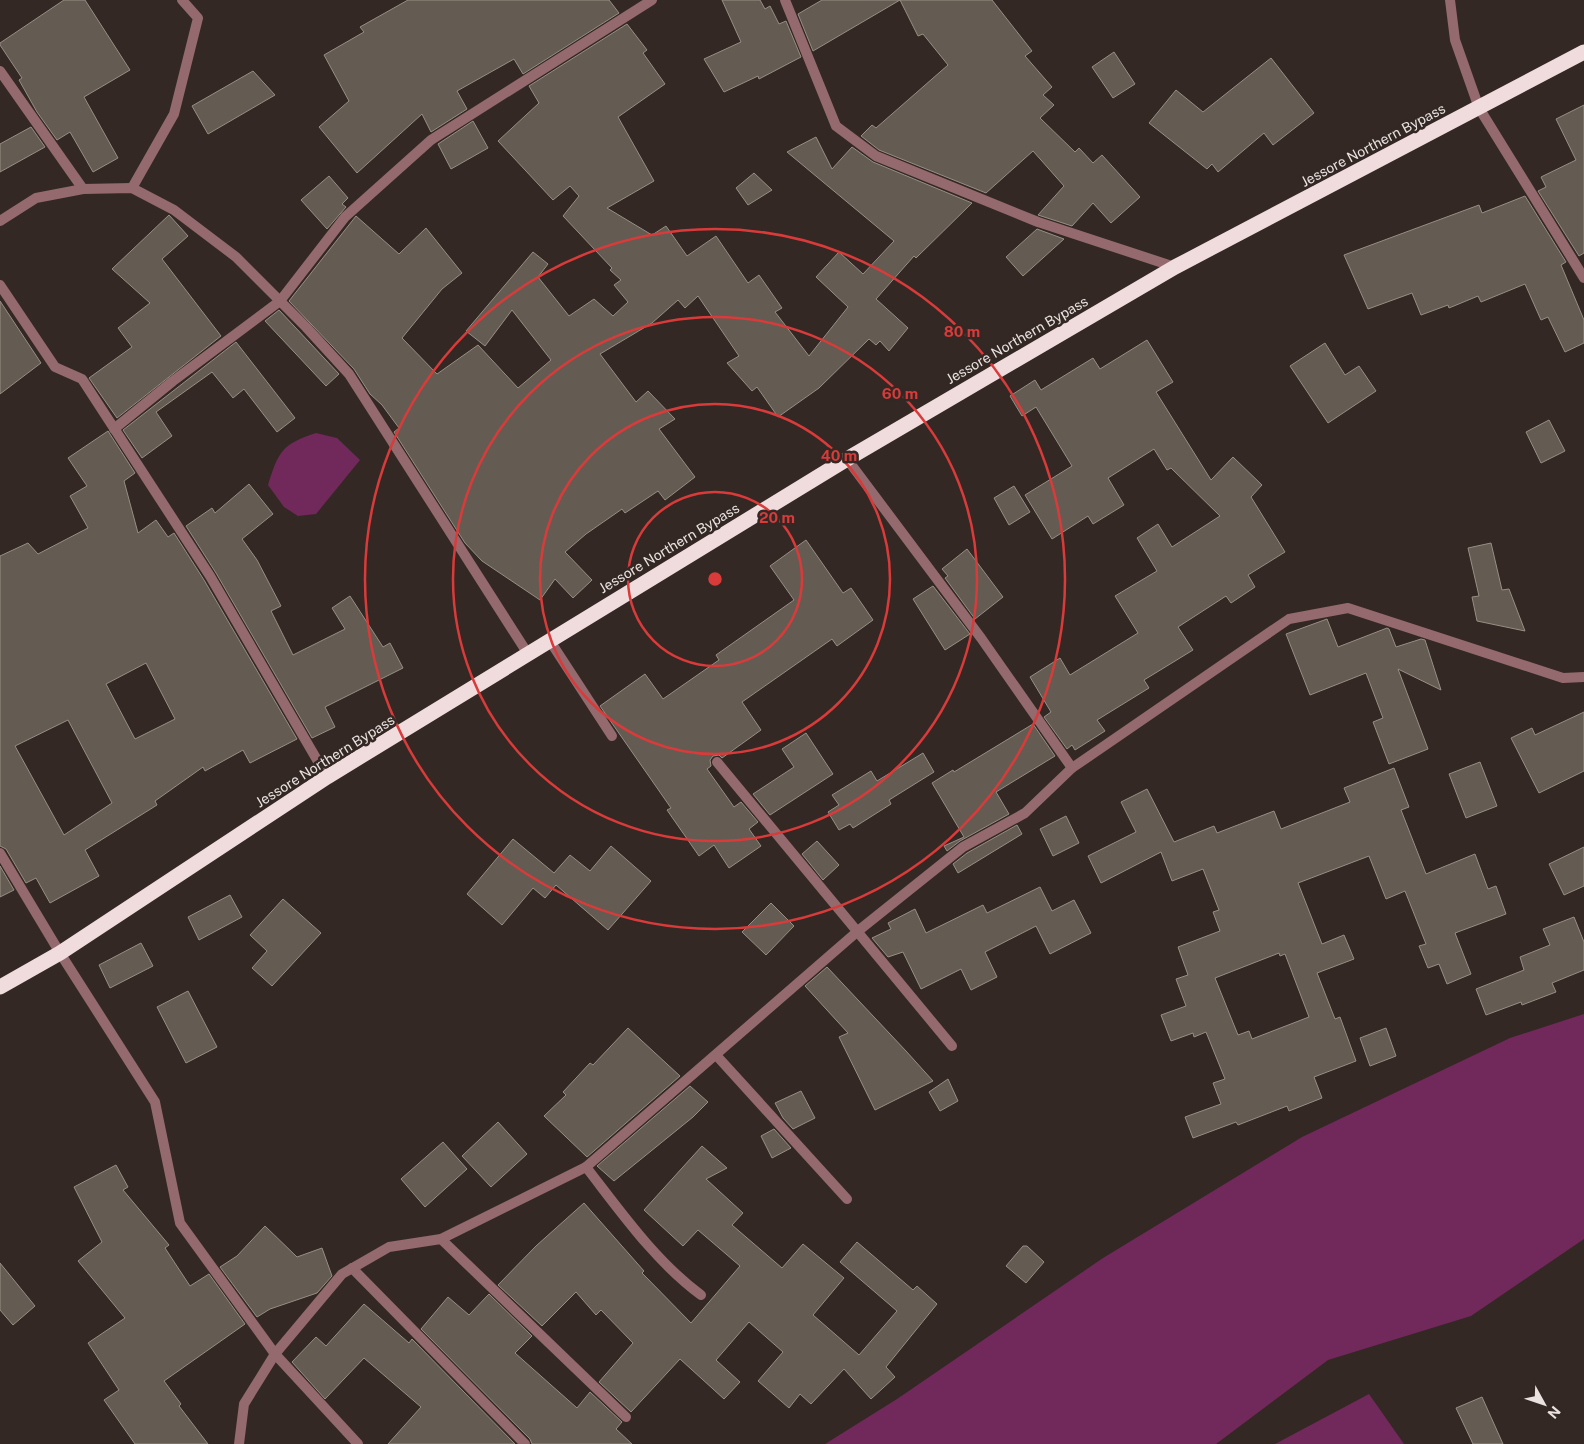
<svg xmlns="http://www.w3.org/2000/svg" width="1584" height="1444" font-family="'Public Sans',sans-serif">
<rect width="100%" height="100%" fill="#332824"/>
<g fill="#71285a">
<path d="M316,433L337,438L360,460L316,514L298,516L284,507L268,485C278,452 282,444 316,433Z"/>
<polygon points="1584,1014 1584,1239 1471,1316 1328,1360 1216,1444 825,1444 897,1399 1103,1258 1302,1137 1510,1038"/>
<polygon points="1369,1394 1404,1444 1275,1444"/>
</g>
<g fill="#645c52" stroke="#978e84" fill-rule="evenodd">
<polygon points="64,0 85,0 130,70 84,97 118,158 93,172 70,132 57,140 37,112 19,80 22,78 0,45 0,43"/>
<polygon points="408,0 609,0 619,13 523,74 514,59 457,91 467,109 431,132 422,114 357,173 319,127 349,101 324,55 364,32 360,27"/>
<polygon points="722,0 760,0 765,9 770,6 779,24 786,21 801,57 759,79 758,76 724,92 704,59 741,42"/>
<polygon points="822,0 992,0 1032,51 1025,56 1052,87 1043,95 1054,105 1040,118 1075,152 1079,148 1093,163 1102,155 1140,197 1111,223 1093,203 1072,226 1038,215 1064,186 1033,151 986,193 879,150 861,136 872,125 876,128 948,65 923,34 918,36 900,0 813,51 798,14"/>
<polygon points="627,24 647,50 643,53 665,84 618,117 654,181 607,208 652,235 666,226 687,256 716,236 748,283 759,275 782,308 775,312 809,356 848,307 816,277 839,252 863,274 894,241 787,152 816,137 832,169 852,147 873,162 972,203 916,258 914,256 876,299 908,328 889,351 880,341 876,345 869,339 819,388 778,417 757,387 752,391 727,363 739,356 698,296 685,308 678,300 652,323 600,354 636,402 648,391 675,419 659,429 695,477 665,500 658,491 625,513 622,509 586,534 565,552 592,580 573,598 555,579 540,600 482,561 465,543 394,432 399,428 382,405 370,394 354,369 289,301 356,216 399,254 426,228 462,273 442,289 402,338 437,374 478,345 518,388 551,360 512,310 485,346 466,331 533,252 548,264 538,277 569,316 594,299 613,316 628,302 614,285 621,280 610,270 612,268 563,216 579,196 570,186 553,200 498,141 539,103 529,86"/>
<polygon points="1114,52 1135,84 1113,98 1092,67"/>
<polygon points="1271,58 1314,113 1273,145 1264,133 1218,172 1212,164 1207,169 1149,123 1176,90 1203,112"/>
<polygon points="253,71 275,95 208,134 192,106"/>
<polygon points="1584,105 1584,253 1579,256 1538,191 1546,187 1541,177 1576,160 1556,119"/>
<polygon points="473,121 488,148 451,169 438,144"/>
<polygon points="31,127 45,147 0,172 0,144"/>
<polygon points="754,173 772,190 748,205 736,188"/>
<polygon points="329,176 348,198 342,204 346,207 327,229 301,200"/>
<polygon points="1525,196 1566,262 1561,265 1584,320 1584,343 1565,352 1548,317 1541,320 1525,284 1481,302 1478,296 1449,308 1448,305 1421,315 1412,293 1368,309 1344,255 1479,205 1482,213"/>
<polygon points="169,215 188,236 162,259 221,336 117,418 89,378 132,347 118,328 150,303 112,269"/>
<polygon points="1037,229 1064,239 1023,276 1006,257"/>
<polygon points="0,301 41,363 0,394"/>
<polygon points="279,310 339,374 326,386 265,321"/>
<polygon points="1147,340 1173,382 1156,392 1211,480 1233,457 1262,485 1251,497 1285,552 1248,575 1255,587 1231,603 1226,596 1178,627 1193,650 1144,680 1149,688 1097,720 1105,731 1075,750 1072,745 1067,749 1044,717 1051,712 1030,677 1060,658 1070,675 1138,633 1115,596 1157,571 1137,538 1158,524 1172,547 1220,516 1171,468 1167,470 1154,449 1108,478 1124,505 1093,524 1088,516 1052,539 1025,495 1072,466 1036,407 1022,416 1010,396 1035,380 1041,390 1093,358 1100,369"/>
<polygon points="236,342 295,418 277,432 244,389 233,398 212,372 156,412 172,436 142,458 123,430"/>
<polygon points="1325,343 1345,375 1359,366 1376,391 1328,423 1290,366"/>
<polygon points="1549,420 1565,451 1541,463 1526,432"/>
<path d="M108,431L135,473L124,481L138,533L156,520L168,537L174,533L204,580L297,739L250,763L243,750L205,771L203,767L155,801L157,805L85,850L99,876L50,903L36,878L26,883L6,849L0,846V556L28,543L38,554L88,528L70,496L87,486L68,458ZM146,663L175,719L135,739L106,684ZM68,720L112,803L64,835L15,746Z"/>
<polygon points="249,484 273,514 242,539 257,560 281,606 271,611 293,655 345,629 332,608 350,596 383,647 390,643 403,668 325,707 335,727 312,738 216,573 186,526 212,508 215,513"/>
<polygon points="1014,486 1030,512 1009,525 994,498"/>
<polygon points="806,540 843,593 851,588 873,620 837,646 832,639 742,702 761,730 722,758 719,755 713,756 710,760 711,766 707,769 734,807 741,802 758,822 749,829 761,846 729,868 714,845 699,856 667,810 671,808 600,706 645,674 663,699 719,660 716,655 794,600 770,566"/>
<polygon points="1491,543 1502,590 1509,589 1525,631 1477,621 1472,597 1479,596 1468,548"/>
<polygon points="967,549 1003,597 975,619 945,578 948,576 942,569"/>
<polygon points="933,586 970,634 945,650 913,599"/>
<polygon points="1327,619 1338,647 1387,628 1389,629 1396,647 1421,639 1425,640 1441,690 1398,669 1428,749 1389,764 1373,722 1383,718 1366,673 1310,695 1286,634"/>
<polygon points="1584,712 1584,771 1539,793 1511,738 1532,728 1535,735"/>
<polygon points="1033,724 1055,756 996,792 1009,814 960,841 947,851 944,846 964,837 932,783 953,770 954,772"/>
<polygon points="806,733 833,774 770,815 753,794 794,767 782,749"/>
<polygon points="923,753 934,772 889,800 891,804 853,828 850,824 839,830 828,812 839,805 832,795 871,771 877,781"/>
<polygon points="1480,762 1497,806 1466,818 1449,774"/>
<path d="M1394,768L1409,807L1401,810L1426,874L1475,854L1488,889L1496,886L1506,914L1455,933L1471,974L1447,984L1439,964L1428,968L1419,946L1426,944L1405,891L1386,899L1369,856L1298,883L1322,944L1344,935L1354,959L1317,973L1335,1019L1340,1017L1356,1061L1314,1077L1322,1098L1289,1111L1287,1106L1238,1125L1236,1122L1193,1138L1185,1117L1221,1104L1213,1083L1225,1079L1206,1032L1194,1037L1193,1033L1171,1041L1161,1015L1186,1006L1176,979L1188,975L1178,947L1220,931L1213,912L1219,910L1203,869L1172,881L1161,852L1101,883L1088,856L1136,832L1121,802L1147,789L1174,842L1214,826L1217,833L1274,811L1281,829L1350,802L1344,788ZM1279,953L1280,956L1285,954L1309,1017L1252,1039L1249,1031L1238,1035L1215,978Z"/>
<polygon points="1066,816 1079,843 1053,856 1040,829"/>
<polygon points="1017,825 1022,834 958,873 953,864 967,853"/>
<polygon points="513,839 554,873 570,855 590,871 611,846 651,881 608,930 556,885 545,898 533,888 502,925 467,894"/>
<polygon points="817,841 839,865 823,880 802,854"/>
<polygon points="1584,847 1584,886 1564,895 1549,864"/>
<polygon points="0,866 14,890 0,897"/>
<polygon points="1040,887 1052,911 1074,900 1091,933 1050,954 1036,926 985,952 997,977 971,990 961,969 921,989 903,952 888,957 872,938 891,929 888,923 915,909 926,933 983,905 987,913"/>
<polygon points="230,895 242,917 199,940 188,917"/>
<polygon points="283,899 321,933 272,986 252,968 267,951 250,935"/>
<polygon points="771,903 794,926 766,955 742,932"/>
<polygon points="1574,917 1584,942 1584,970 1552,983 1556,992 1522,1005 1521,1002 1486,1015 1476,989 1524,970 1520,957 1550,945 1543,929"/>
<polygon points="141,943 153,966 110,988 99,965"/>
<polygon points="827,967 906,1051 933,1081 875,1110 839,1037 848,1033 805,986"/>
<polygon points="188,991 217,1047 186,1063 157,1007"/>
<polygon points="628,1028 680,1076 587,1157 544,1116 566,1095 563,1092 590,1063 593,1065"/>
<polygon points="1386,1028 1396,1056 1370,1066 1360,1038"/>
<polygon points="948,1079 958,1101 940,1111 929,1092"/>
<polygon points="690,1086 708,1102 693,1117 614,1181 597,1166"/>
<polygon points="801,1091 815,1118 793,1129 783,1118 775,1103"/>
<polygon points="498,1122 527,1154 491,1187 462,1156"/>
<polygon points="774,1129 791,1148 772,1158 761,1136"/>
<polygon points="443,1142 467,1169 425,1207 401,1179"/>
<polygon points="702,1146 727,1168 706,1179 743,1213 732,1225 782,1268 803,1244 844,1278 813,1315 859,1355 897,1311 840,1262 857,1242 913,1290 917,1286 937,1304 886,1367 895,1377 871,1399 844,1369 811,1404 800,1394 789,1408 758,1381 783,1352 749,1322 716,1360 740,1382 724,1399 680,1359 631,1412 599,1382 633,1343 601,1310 596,1315 576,1292 542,1326 498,1285 536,1246 584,1203 644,1271 642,1273 691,1323 740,1266 698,1230 683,1246 644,1210"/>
<polygon points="116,1165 128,1187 123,1190 169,1245 165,1248 190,1286 209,1274 245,1324 164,1381 181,1404 179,1406 208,1444 135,1444 104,1400 119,1390 88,1343 125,1318 78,1261 102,1242 74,1187"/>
<polygon points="265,1226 297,1257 322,1248 332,1276 317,1293 270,1309 257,1317 220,1267 237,1256"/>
<polygon points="1023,1246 1027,1246 1044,1262 1026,1283 1006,1266"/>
<polygon points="0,1263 35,1306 13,1325 0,1310"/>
<polygon points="489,1294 532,1336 515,1353 577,1408 590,1392 622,1422 616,1429 632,1444 532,1444 530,1439 421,1329 448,1297 469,1315"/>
<polygon points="364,1304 409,1343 412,1339 515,1444 388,1444 421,1407 364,1358 325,1399 292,1362 316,1337 326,1346"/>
<polygon points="1482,1397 1503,1444 1473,1444 1456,1408"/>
</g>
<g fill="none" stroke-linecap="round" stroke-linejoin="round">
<g stroke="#946a6e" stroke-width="10">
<polyline points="785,0 836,126 876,156 1038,222 1175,267"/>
<polyline points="1450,0 1455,40 1479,108 1584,278"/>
<polyline points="0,71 83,189"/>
<polyline points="132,188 174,114 198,18 182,0"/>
<polyline points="0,221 36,198 83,189 132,188 174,210 236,257 306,327 349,374 528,654"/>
<polyline points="0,285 55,367 82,379 210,576 327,777"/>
<polyline points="114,429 173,381 280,301 345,217 431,140 652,0"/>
<polyline points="847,459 981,638 1072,768"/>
<polyline points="550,641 612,736"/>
<polyline points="717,762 952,1046"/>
<polyline points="0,853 60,953 155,1102 180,1223 275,1354 358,1444"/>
<polyline points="716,1055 847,1199"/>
<path d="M586,1167C621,1212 655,1261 701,1295"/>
<polyline points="441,1239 626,1417"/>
<polyline points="352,1268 525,1444"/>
<polyline points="239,1444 244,1404 275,1354 342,1274 389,1247 441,1239 586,1167 858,931 963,847 1025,813 1072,768 1289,619 1348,608 1563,678 1584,677"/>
</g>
<polyline stroke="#f1dcdd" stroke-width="15" points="0,987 60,953 327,777 847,459 1175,267 1584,52"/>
</g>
<g fill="none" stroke="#d83b3a" stroke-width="2.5">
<circle cx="715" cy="579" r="87"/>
<circle cx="715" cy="579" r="175"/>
<circle cx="715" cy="579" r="262"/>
<circle cx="715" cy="579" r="350"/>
</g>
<g text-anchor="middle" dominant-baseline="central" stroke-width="5" stroke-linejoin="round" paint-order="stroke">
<g font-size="14" fill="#e9e2df" stroke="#332824">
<text transform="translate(1373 145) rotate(-28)">Jessore Northern Bypass</text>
<text transform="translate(1017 340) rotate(-30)">Jessore Northern Bypass</text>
<text transform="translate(669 548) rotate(-31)">Jessore Northern Bypass</text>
<text transform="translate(325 761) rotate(-32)">Jessore Northern Bypass</text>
</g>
</g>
<circle cx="715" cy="579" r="8" fill="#d83b3a" stroke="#332824" stroke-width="2.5"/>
<g font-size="15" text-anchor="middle" font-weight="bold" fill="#d83b3a" stroke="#332824" stroke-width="5" stroke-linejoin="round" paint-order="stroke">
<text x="962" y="337">80 m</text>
<text x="900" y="399">60 m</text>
<text x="839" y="461">40 m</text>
<text x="777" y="523">20 m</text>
</g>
<g transform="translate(1544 1404) rotate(130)" stroke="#332824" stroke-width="4" paint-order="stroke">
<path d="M0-4L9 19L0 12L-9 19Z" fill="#e9e2df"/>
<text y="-8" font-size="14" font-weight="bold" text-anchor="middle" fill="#e9e2df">N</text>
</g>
</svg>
